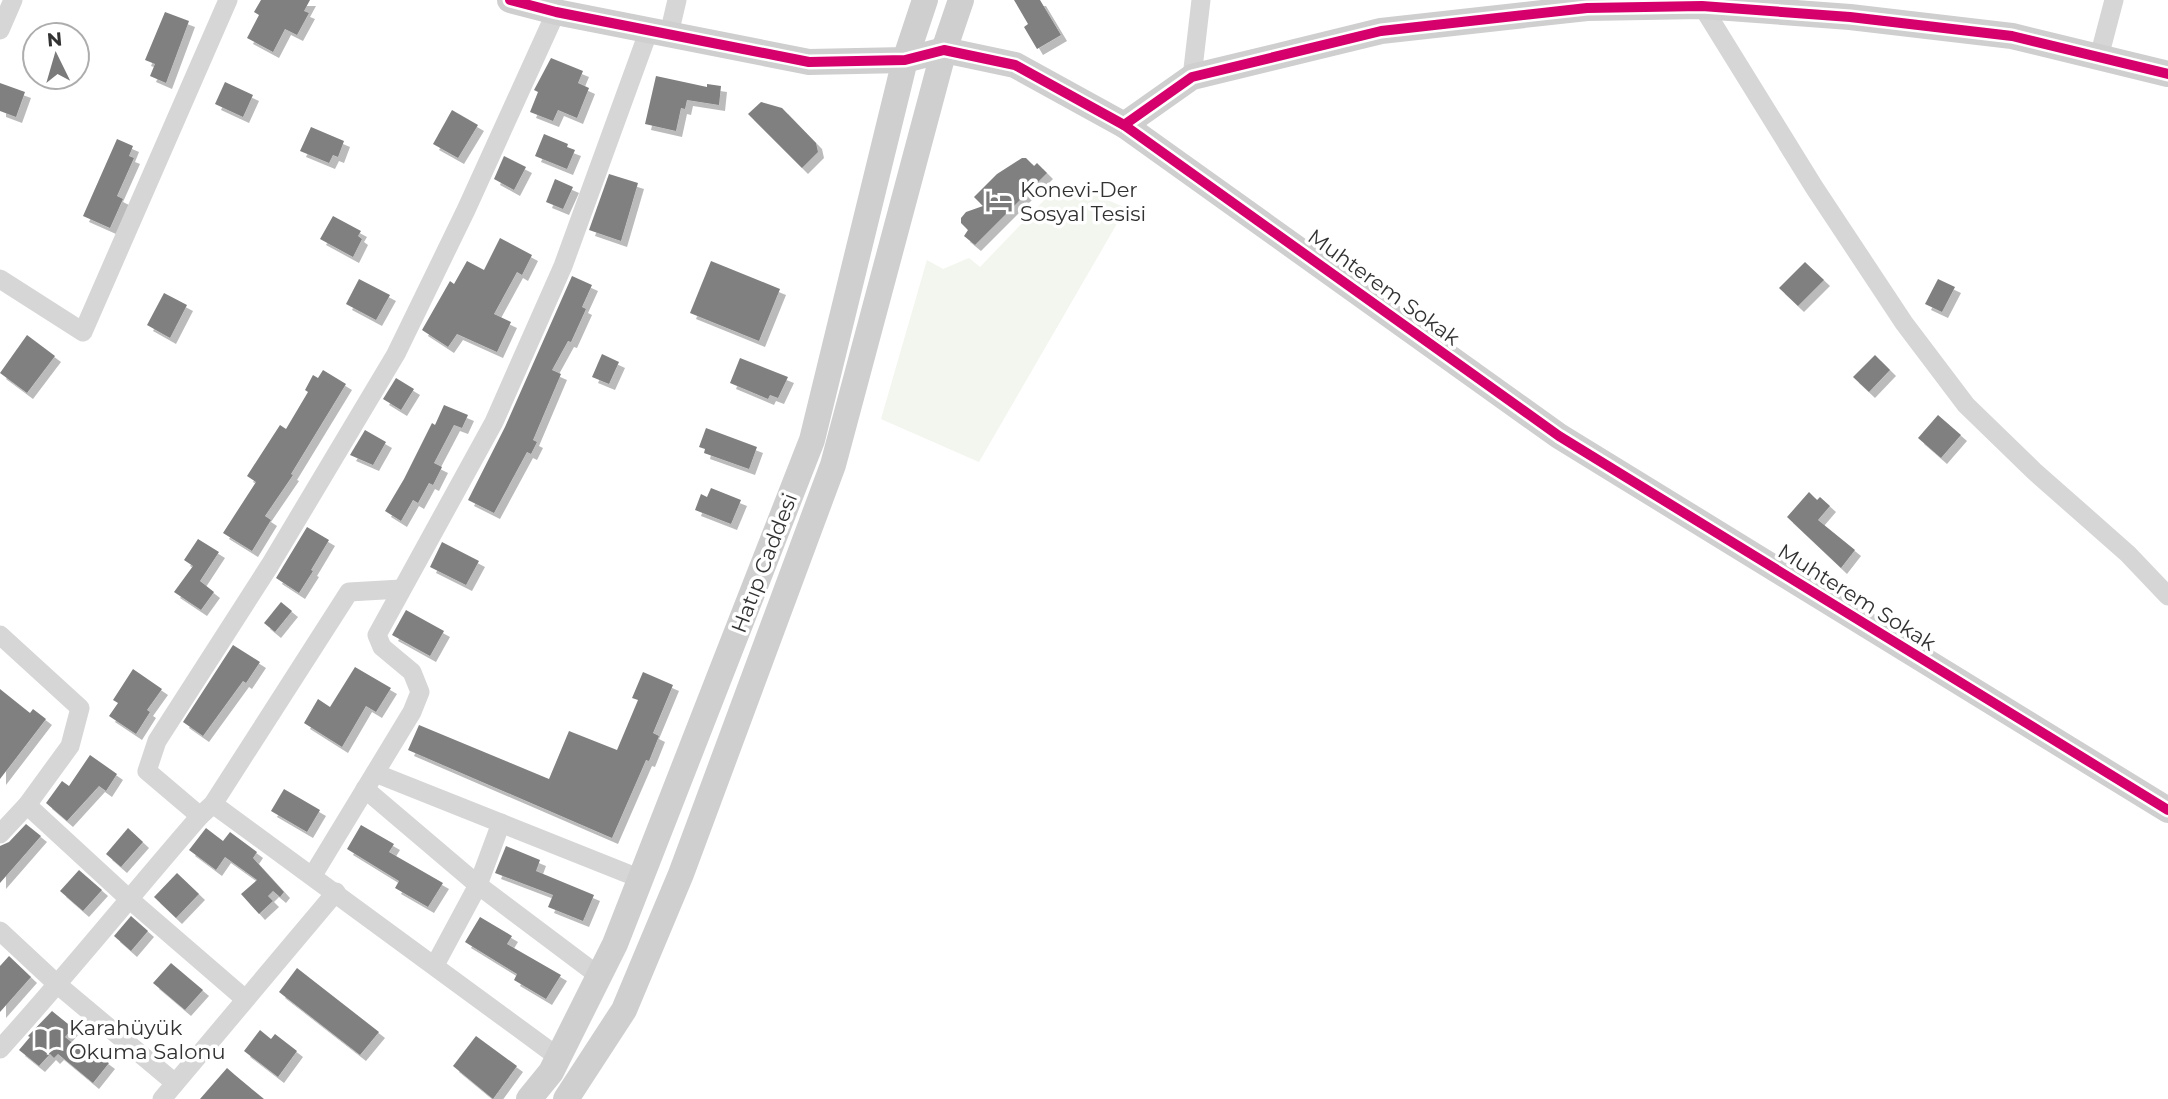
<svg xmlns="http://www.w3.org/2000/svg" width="2168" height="1099" font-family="Montserrat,sans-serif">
<defs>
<filter id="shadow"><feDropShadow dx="6" dy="6" stdDeviation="0" flood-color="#0004"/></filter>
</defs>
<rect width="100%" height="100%" fill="#fff"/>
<polygon fill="#f2f6ee" points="1068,183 1126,208 979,462 881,419 927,260 943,269 969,258 980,267 1053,191"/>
<g fill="#808080" filter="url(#shadow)">
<polygon points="261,0 310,0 304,11 309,13 297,35 285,29 273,52 247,38 259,15 254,12"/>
<polygon points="1014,0 1040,0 1061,35 1037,49 1024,27 1028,24"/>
<polygon points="165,12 189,21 166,83 150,76 155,64 145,60"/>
<polygon points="551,58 583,71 578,83 589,88 577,118 558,110 553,121 530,112 538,92 534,90"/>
<polygon points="656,76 707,87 707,84 721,86 719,105 687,100 685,109 681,108 676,131 645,124"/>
<polygon points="225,82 253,95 243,117 215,104"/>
<polygon points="0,83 25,92 16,117 0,111"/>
<polygon points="761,102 782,108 816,143 818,152 802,168 748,114"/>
<polygon points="452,110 478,125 458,158 433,144"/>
<polygon points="311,127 344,141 338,157 333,155 329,163 300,151"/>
<polygon points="544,134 568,144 567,147 575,150 567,169 535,156"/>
<polygon points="117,139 133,146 129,156 134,158 117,196 123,199 110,228 83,216"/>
<polygon points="504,156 526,167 514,190 494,179"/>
<polygon points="1022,158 1026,158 1034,166 1037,163 1047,173 975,245 964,236 968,230 961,223 961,218 966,212 983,206 974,197 997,174"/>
<polygon points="609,174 638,183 621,241 589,230"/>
<polygon points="555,179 573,187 563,209 546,202"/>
<polygon points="333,216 361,231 358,236 362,239 353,257 320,239"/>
<polygon points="500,238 532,255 522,275 517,272 494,314 511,322 497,352 457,334 448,347 422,330 450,281 454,284 467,261 484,270"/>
<polygon points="711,261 780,289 759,341 690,313"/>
<polygon points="1805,262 1824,280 1798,306 1779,288"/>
<polygon points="572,276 592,285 582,307 586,309 571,342 568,341 552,370 561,374 533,440 537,442 531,454 527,452 494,513 468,500 505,427"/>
<polygon points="359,279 390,295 376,320 346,304"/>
<polygon points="1938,279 1955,287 1942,312 1925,304"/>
<polygon points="164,293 187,305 170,338 147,325"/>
<polygon points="27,335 55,356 27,393 0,373"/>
<polygon points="602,354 619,362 609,384 592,377"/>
<polygon points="1875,355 1890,370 1869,392 1853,377"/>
<polygon points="740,358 788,377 778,398 770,395 768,399 730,383"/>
<polygon points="323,370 346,384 291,474 293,475 265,516 271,520 252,551 223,533 256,482 247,476 280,425 286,429 308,392 305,390 313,375 318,378"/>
<polygon points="396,378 414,389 401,410 383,399"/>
<polygon points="444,405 468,415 462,428 454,425 434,463 442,467 433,485 429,483 418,503 413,500 401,521 385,511 404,479 432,423 435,425"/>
<polygon points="1938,415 1961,435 1941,458 1918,438"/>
<polygon points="706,428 757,447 749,469 704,453 705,449 699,447"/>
<polygon points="365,430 386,442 373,465 350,455"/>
<polygon points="711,488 741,500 731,524 695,510 701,494 707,497"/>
<polygon points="1809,492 1817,500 1820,497 1830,506 1818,520 1855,550 1841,568 1787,517"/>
<polygon points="307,527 329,540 311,570 313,571 299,593 276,578"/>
<polygon points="198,539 219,552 200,581 214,592 201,610 174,592 193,566 184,560"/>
<polygon points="442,542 479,561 466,585 430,567"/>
<polygon points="281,602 292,611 275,632 264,623"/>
<polygon points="406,610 444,631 430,656 392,635"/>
<polygon points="233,645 260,662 246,683 243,681 203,736 183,722"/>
<polygon points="355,667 391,688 376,712 366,706 342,747 304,723 318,699 330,707"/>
<polygon points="133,669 162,689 147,710 150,712 136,734 109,716 118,703 113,700"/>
<polygon points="643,672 673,685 653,733 659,736 649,761 646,760 612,838 408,750 419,725 549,779 569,731 617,750 638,700 632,698"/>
<polygon points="0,689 30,713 33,709 46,719 0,779"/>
<polygon points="90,755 117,774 106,791 99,786 67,821 46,803 62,781 69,786"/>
<polygon points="284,789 320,810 307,832 271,811"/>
<polygon points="26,824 41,836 0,883 0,846 9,842"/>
<polygon points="361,825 394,844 389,852 443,883 428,907 395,888 399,881 347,849"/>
<polygon points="128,828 143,842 121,867 106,854"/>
<polygon points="206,828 223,841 230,832 257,852 253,858 284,892 280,897 273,891 268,896 273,901 259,914 241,894 257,880 225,857 216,870 189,850"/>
<polygon points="506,846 540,860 536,871 594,895 583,921 548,907 553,895 495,873"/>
<polygon points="79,870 102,890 83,911 60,891"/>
<polygon points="177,873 199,894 176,918 154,897"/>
<polygon points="131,916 148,931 131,951 114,936"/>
<polygon points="480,917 512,936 507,944 561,975 546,999 514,980 517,974 465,942"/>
<polygon points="9,956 31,977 0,1012 0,966"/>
<polygon points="171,963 203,990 185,1010 153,983"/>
<polygon points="297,968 379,1032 360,1055 279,992"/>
<polygon points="52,1011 73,1028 65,1037 89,1056 93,1051 109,1063 93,1083 58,1054 54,1058 50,1054 39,1066 19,1050 30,1037 28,1036"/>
<polygon points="260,1030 271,1039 275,1034 297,1051 278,1077 244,1051"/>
<polygon points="476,1036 517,1066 493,1099 453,1066"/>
<polygon points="227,1068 235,1075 264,1099 200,1099"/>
</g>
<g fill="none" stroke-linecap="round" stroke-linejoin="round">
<g stroke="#d6d6d6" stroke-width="19">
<polyline points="1694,2 1702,6 1814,187 1904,323 1966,405 2034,471 2128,554 2168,596"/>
<polyline points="0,30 13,0"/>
<polyline points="669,34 677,0"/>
<polyline points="2099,57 2114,0"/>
<polyline points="1192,77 1201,0"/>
<polyline points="0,279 83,332 228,0"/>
<polyline points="0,635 80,708 70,746 27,805 0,834"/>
<polyline points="375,773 641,879"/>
<polyline points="365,789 478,885 599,976"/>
<polyline points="213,804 558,1057"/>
<polyline points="27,805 128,898 245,999"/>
<polyline points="200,816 147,771 157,741 270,565 396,354 466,210 556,12"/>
<polyline points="313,875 412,712 420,692 412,672 382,647 377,635 494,422 563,266 649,30"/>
<polyline points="0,931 58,985 175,1083"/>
<polyline points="435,965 478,885 501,823"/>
<path d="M0,1049C69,973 133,893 200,816L213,804L349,592L401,589"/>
<polyline points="162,1099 336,892"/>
</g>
<g stroke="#cfcfcf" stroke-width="26">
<polyline points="510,0 556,12 809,62 905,60 944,50 1015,65 1124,125 1559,436 2168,810"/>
<polyline points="1124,125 1192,77 1381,31 1587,8 1702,6 1850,17 2012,36 2168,74"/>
<polyline points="529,1099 551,1072 615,944 812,440 905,60 925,0"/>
<polyline points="566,1099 624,1010 681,874 833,465 944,50 961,0"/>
</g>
<defs>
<g id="cycleway">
<polyline points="510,0 556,12 809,62 905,60 944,50 1015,65 1124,125 1559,436 2168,810"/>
<polyline points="1124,125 1192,77 1381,31 1587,8 1702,6 1850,17 2012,36 2168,74"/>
</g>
</defs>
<use href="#cycleway" stroke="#fff" stroke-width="15"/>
<use href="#cycleway" stroke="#d6006c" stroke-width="10"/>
</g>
<defs>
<symbol id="hotel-bare" viewBox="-9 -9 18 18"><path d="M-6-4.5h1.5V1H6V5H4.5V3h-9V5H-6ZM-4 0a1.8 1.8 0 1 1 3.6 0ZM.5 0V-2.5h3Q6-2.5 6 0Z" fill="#7a7a7a" stroke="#fff" stroke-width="2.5" paint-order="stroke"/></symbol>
<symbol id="library-bare" viewBox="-9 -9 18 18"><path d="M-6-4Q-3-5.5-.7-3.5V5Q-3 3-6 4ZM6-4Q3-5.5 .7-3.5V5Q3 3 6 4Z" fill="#7a7a7a" stroke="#fff" stroke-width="2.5" paint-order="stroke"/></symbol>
</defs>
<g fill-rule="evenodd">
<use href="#hotel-bare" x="980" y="182" width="38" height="38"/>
<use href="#library-bare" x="29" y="1020" width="38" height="38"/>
</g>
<g text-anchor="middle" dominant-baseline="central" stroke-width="7" stroke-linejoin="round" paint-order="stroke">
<g font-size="21" fill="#323232" stroke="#fff" text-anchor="start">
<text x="1020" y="189">Konevi-Der<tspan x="1020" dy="24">Sosyal Tesisi</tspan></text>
<text x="69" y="1027">Karahüyük<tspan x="69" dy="24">Okuma Salonu</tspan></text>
</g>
<g font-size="21" fill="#323232" stroke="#fff">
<text transform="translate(1384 287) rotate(36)">Muhterem Sokak</text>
<text transform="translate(764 563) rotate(-69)">Hatıp Caddesi</text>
<text transform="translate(1857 597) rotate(32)">Muhterem Sokak</text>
</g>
</g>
<g transform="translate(56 56) rotate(355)"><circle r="33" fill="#ffffff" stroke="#adadad" stroke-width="2"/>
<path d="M0-5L12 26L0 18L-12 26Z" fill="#7a7a7a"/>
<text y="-10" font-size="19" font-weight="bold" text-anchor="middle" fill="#323232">N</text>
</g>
</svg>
